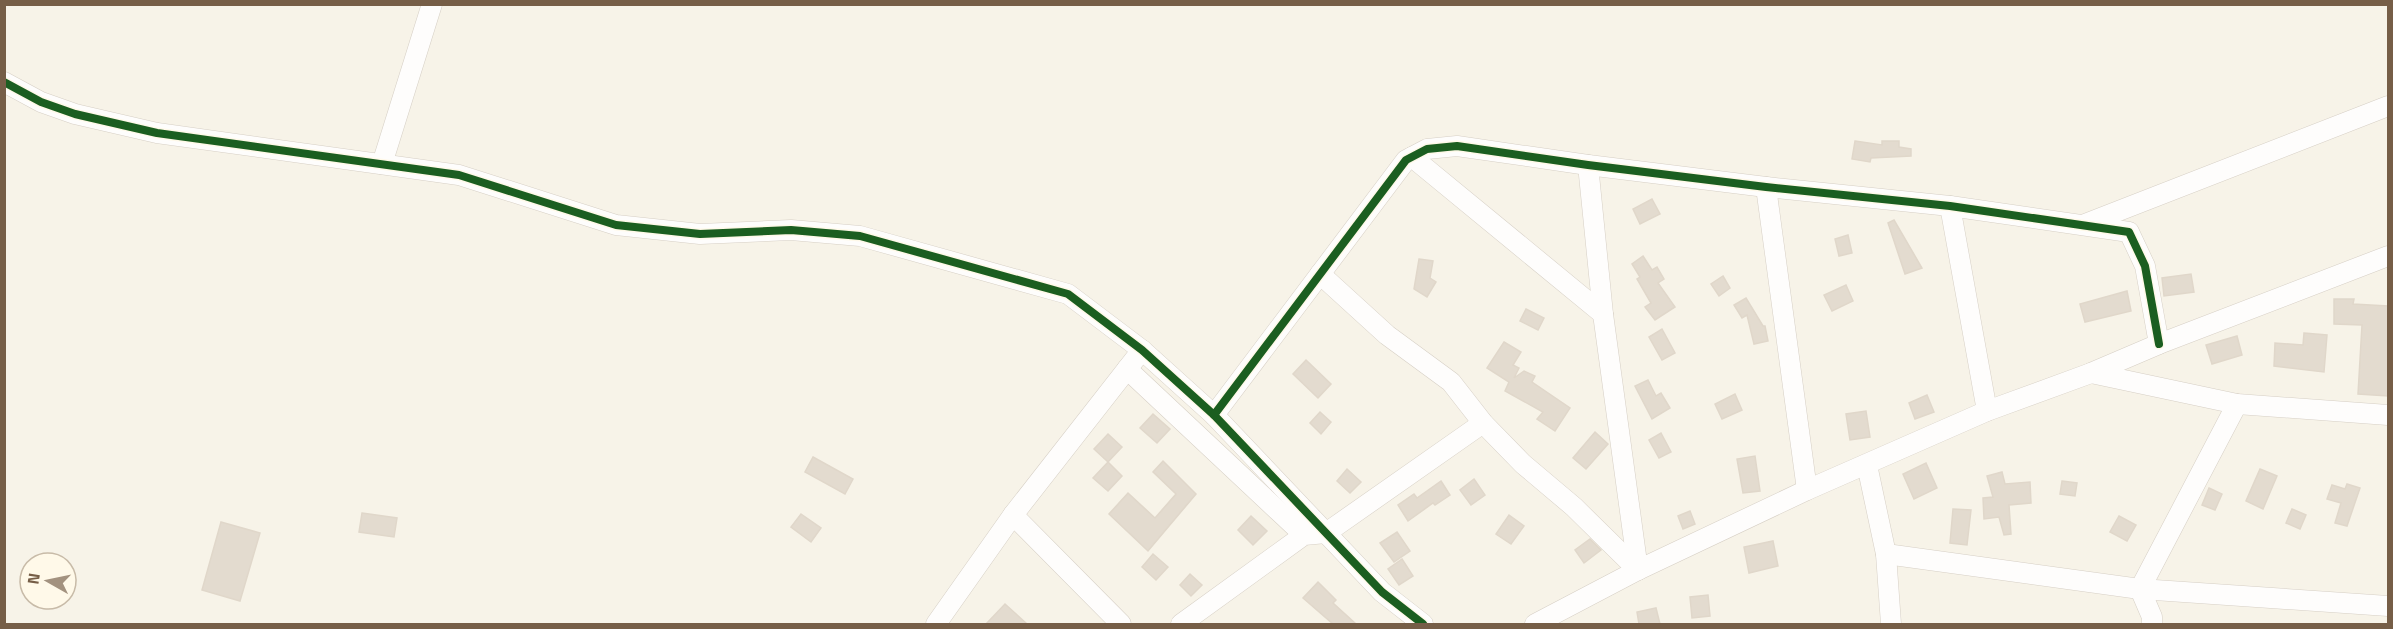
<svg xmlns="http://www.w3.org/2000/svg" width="2393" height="629" font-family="'Titillium Web',sans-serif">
<rect width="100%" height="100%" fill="#f7f3e8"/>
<g fill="#e3dbcf" stroke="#e0d7ca" stroke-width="1.5">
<polygon points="1855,141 1882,145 1882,141 1899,141 1899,147 1911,149 1911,156 1871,158 1870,162 1852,159"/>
<polygon points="1652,199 1660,214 1640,224 1633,209"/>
<polygon points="1894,220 1922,268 1905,274 1888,223"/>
<polygon points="1848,235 1852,253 1839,256 1835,239"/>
<polygon points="1643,256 1652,270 1657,267 1664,279 1658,283 1675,307 1655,320 1645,307 1651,303 1637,279 1640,277 1632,264"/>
<polygon points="1419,259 1433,261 1430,278 1436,282 1427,297 1414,289"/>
<polygon points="2191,274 2194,292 2164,296 2162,278"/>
<polygon points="1723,276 1730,288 1719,296 1711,284"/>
<polygon points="1846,285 1853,301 1832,311 1824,295"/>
<polygon points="2127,291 2131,311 2085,322 2080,304"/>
<polygon points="1746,298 1763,326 1765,326 1768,341 1754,344 1747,315 1742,318 1734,305"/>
<polygon points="2334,299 2354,299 2353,304 2388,306 2388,396 2358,394 2362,325 2334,324"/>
<polygon points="1526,309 1544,318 1538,330 1520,321"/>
<polygon points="1662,329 1675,353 1662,360 1649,337"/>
<polygon points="2304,333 2327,335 2324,372 2274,366 2275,343 2303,345"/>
<polygon points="2237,336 2242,355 2212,364 2206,345"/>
<polygon points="1504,342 1521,352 1513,365 1519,368 1514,378 1524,371 1535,376 1532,382 1570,408 1555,431 1537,419 1543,412 1505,391 1509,382 1487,368"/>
<polygon points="1306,360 1331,384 1318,398 1293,374"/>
<polygon points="1648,380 1656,396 1661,393 1670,408 1652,419 1635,386"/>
<polygon points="1735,394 1742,410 1722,419 1715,404"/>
<polygon points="1927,395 1934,412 1915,419 1909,403"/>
<polygon points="1866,411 1870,437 1850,440 1846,414"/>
<polygon points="1320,412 1331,422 1321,434 1310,423"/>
<polygon points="1153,414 1170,429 1157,443 1140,428"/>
<polygon points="1595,432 1608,444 1586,469 1573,458"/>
<polygon points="1661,433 1671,452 1659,458 1649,440"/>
<polygon points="1108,434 1122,447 1108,462 1094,449"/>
<polygon points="1755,456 1760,491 1743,493 1737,459"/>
<polygon points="813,457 853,479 845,494 805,472"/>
<polygon points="1163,461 1196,494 1148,551 1109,514 1128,493 1155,518 1176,494 1153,472"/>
<polygon points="1108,462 1122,476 1108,491 1093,478"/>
<polygon points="1926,463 1937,488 1914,499 1903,474"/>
<polygon points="1347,469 1361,482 1350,493 1337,481"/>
<polygon points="2260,469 2277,476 2263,509 2246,501"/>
<polygon points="2002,472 2005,484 2030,482 2031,503 2009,505 2011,534 2004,535 1999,517 1984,519 1983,498 1993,497 1987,476"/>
<polygon points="1474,479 1485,495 1471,505 1460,490"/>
<polygon points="1441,481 1450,495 1435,505 1433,503 1408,521 1398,505 1414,494 1417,498"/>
<polygon points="2062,481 2077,483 2075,496 2060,494"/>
<polygon points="2347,484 2360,488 2347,526 2335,523 2341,503 2327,499 2332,485 2345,489"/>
<polygon points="2209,488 2222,494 2215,510 2202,505"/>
<polygon points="1953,509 1971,510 1967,545 1950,543"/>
<polygon points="2292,509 2306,515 2300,529 2286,523"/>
<polygon points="1690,511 1695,524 1683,529 1678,516"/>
<polygon points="362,513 397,518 394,537 359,532"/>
<polygon points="801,514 821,528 811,542 791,527"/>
<polygon points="1509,515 1524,526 1511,544 1496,534"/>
<polygon points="1251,516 1267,531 1253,545 1238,530"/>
<polygon points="2119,516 2136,525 2127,541 2110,532"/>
<polygon points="221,522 260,533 240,601 202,590"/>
<polygon points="1397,532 1410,551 1394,562 1380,543"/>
<polygon points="1590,539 1601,550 1584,563 1575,550"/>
<polygon points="1773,541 1778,566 1749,573 1744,547"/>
<polygon points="1153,554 1168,567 1156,580 1142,567"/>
<polygon points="1402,559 1413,576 1399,585 1388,569"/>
<polygon points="1190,574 1202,585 1191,596 1180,585"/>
<polygon points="1318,582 1336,600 1333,603 1356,624 1333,624 1303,598"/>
<polygon points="1708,595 1710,616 1692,618 1690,597"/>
<polygon points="1005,604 1027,624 986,624"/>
<polygon points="1656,608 1660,624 1639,624 1637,612"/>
</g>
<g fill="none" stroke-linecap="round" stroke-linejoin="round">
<defs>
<g id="minor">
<polyline points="4,82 41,102 75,114 157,133 459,175 616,225 700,234 791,230 860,236 1068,294 1142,350 1214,415 1382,592 1423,624"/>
<polyline points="1412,157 1603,314"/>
<polyline points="382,164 432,4"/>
<polyline points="1588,165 1603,314 1638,570"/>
<polyline points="1766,187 1807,490"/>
<polyline points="1950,206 1987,411"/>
<polyline points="2085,224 2388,106"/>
<polyline points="1320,274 1387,335 1451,382 1483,423 1523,464 1574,507 1638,570"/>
<polyline points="1127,369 1304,535"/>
<polyline points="2091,373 2237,404 2388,415"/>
<polyline points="1214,415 1406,160 1427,149 1457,146 1588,165 1766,187 1950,206 2129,232 2145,266 2159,344"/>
<polyline points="1867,465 1886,554 1891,624"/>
<polyline points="1013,515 1121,624"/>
<polyline points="1886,554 2140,589 2388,606"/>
<polyline points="936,624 1013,515 1142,350"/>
<polyline points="1181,624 1304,535 1326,533 1483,423"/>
<polyline points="1535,624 1638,570 1807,490 1987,411 2091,373 2159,344 2388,256"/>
<polyline points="2152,624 2152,617 2140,589 2237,404"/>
</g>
</defs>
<use href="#minor" stroke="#d6cfc5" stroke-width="21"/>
<use href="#minor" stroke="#fefdfc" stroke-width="20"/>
<defs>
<g id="cycleway">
<polyline points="4,82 41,102 75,114 157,133 459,175 616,225 700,234 791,230 860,236 1068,294 1142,350 1214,415 1382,592 1423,624"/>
<polyline points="1214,415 1406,160 1427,149 1457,146 1588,165 1766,187 1950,206 2129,232 2145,266 2159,344"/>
</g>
</defs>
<use href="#cycleway" stroke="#fff9e9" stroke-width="11"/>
<use href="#cycleway" stroke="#1b5e20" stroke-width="8"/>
</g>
<rect width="2393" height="629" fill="none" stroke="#765e47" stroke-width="12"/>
<g transform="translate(48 581) rotate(279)"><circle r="28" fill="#fff9e9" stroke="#c8bba8" stroke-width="1.5"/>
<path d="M0-4.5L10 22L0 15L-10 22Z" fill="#a3927f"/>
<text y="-9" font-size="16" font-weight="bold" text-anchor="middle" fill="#765e47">N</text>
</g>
</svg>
